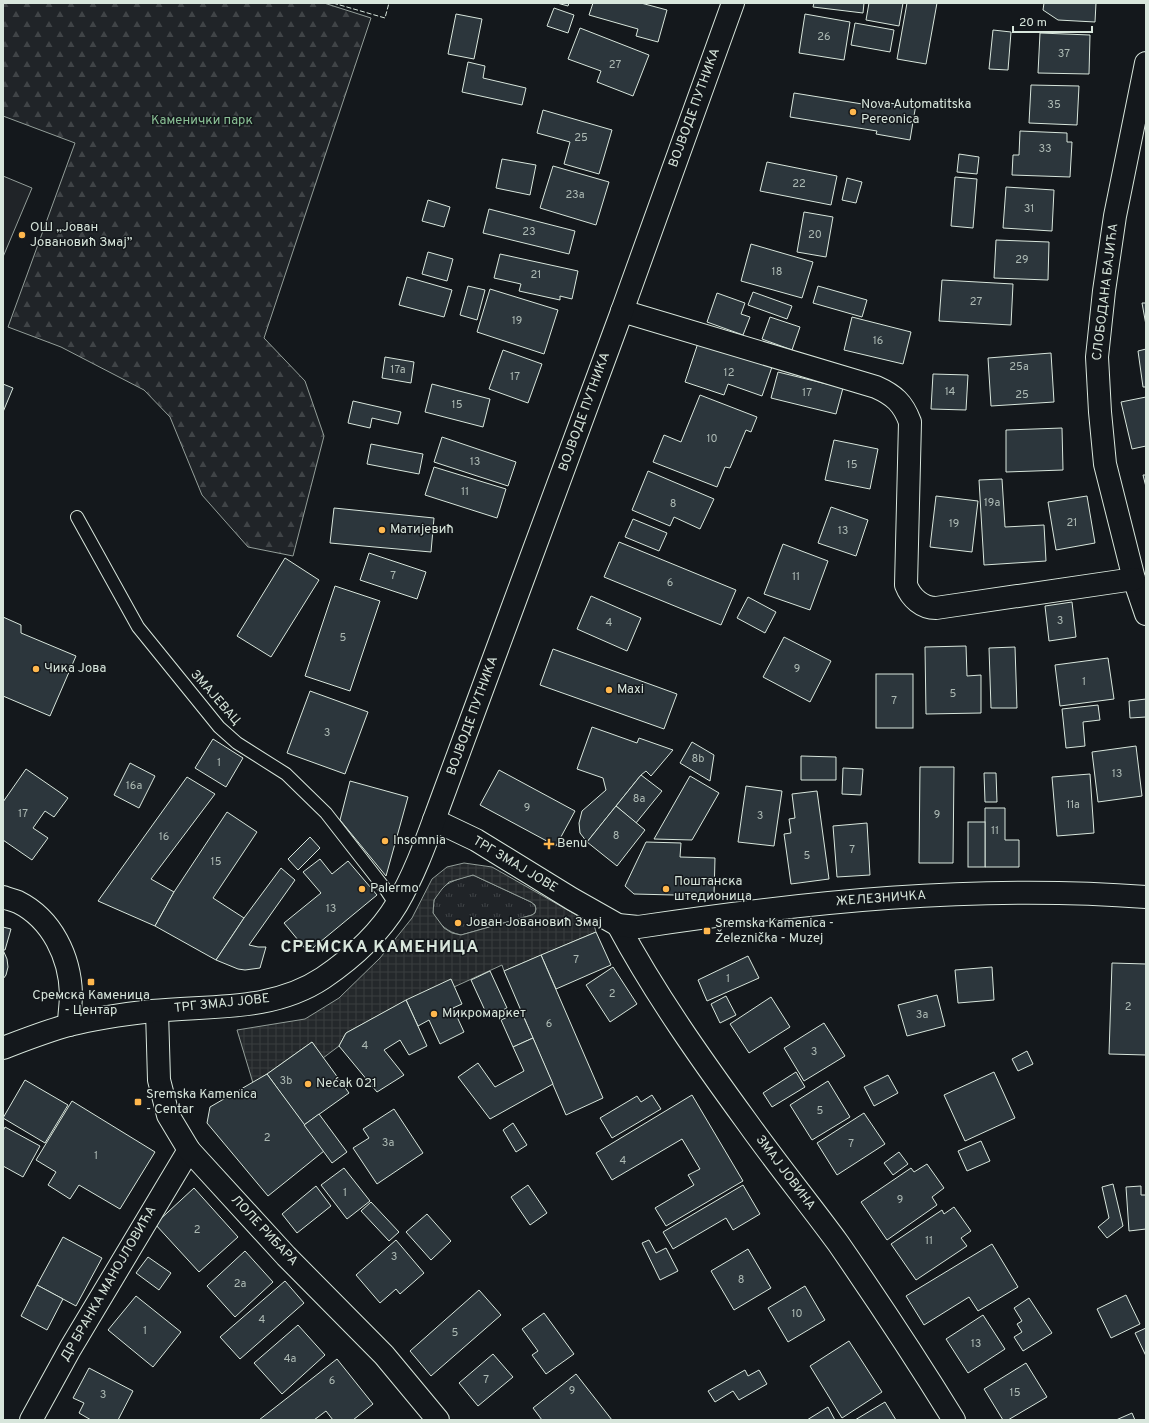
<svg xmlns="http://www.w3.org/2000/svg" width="1149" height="1423" font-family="Overpass,sans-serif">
<defs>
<pattern id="grass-tufts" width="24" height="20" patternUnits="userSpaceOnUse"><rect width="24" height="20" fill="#202428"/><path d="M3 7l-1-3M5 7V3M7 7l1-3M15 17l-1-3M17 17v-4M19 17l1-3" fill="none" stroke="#404447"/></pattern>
<pattern id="forest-firs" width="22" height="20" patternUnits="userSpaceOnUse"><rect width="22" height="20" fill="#202428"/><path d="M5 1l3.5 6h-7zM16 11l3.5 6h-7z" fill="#404447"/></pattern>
<pattern id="plaza-grid" width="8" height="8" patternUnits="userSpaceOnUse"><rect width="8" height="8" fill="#24282b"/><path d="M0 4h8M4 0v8" fill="none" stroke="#393d3f"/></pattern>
</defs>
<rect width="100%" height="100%" fill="#14181c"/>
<path fill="url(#grass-tufts)" stroke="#939e99" d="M473,875L531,902C535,905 537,907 535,913L532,915L461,935C447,932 440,925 433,913C431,887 452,880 473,875Z"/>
<polygon fill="url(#forest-firs)" stroke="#939e99" points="3,3 324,3 371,18 264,338 305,381 324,436 293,556 248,547 202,495 170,417 144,390 61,347 8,327 75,143 3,116"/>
<polygon fill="#202428" stroke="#939e99" points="3,176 32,188 3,257"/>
<path fill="url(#plaza-grid)" stroke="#939e99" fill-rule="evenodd" d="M464,863L492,867L594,925L596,932L504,971L502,965L454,987L407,1000L346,1033L339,1046L323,1058L312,1042L267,1074L253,1083L237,1030L305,1019L339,998L380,958L412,918L432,879L447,867ZM473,875L531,902L535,905L536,909L535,913L532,915L461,935L452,933L444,928L433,913L434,900L442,889L449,882Z"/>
<g fill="#2c363c" stroke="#d8e6dc">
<polygon points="557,3 569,3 568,6"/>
<polygon points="593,3 641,3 667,10 658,42 636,36 638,29 589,15"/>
<polygon points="814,3 864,3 863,13 813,7"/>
<polygon points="869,3 903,3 899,26 866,20"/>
<polygon points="907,3 937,3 926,64 897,59"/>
<polygon points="1044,3 1096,3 1095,22 1058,20 1043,10"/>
<polygon points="554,8 574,15 568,33 547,26"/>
<polygon points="456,14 482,19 474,59 448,54"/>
<polygon points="805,14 850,22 844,60 799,53"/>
<polygon points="855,23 894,30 890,52 851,45"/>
<polygon points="580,28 649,55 633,96 597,82 601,71 568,59"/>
<polygon points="993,30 1011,32 1008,70 989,69"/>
<polygon points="1040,33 1090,35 1089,74 1038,73"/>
<polygon points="468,62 485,66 483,78 526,88 522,105 462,92"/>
<polygon points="1031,85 1079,86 1077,125 1029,123"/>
<polygon points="794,93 881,107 882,102 903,105 904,102 916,104 910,140 876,134 877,131 790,117"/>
<polygon points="543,110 612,130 599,174 564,164 570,142 537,133"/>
<polygon points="1020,131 1067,133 1067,142 1072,142 1070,177 1012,175 1013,155 1019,155"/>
<polygon points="959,154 979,157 977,174 957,172"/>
<polygon points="502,159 536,165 530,195 496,188"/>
<polygon points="767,162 837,176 831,205 760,191"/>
<polygon points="553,166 609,182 596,225 540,208"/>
<polygon points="955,177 977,179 973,228 951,226"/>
<polygon points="847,178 862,182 856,203 842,200"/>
<polygon points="1006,187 1054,190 1052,231 1003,228"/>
<polygon points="428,200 450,207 444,227 422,221"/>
<polygon points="489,209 575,231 569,254 483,233"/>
<polygon points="804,212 833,217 826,257 797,252"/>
<polygon points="996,240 1049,242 1048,280 994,278"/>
<polygon points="751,244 813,262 802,298 741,281"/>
<polygon points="428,252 453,259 447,281 422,274"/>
<polygon points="500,254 578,271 572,299 560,296 560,300 519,291 521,284 494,278"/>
<polygon points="407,277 452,290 444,317 399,305"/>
<polygon points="942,280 1013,284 1011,325 939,321"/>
<polygon points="468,286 485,290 477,320 460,315"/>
<polygon points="818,286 867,300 862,317 813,303"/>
<polygon points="490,289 558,310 544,354 477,332"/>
<polygon points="753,292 792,306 787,319 748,305"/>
<polygon points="717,293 745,303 741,314 750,317 743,335 707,322"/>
<polygon points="1142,303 1146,303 1146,325"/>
<polygon points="770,317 800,327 792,350 762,339"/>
<polygon points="852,317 911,332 903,364 844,350"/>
<polygon points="699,340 773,364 762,396 728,384 724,395 685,382"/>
<polygon points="1146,349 1146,387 1143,387 1138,351"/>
<polygon points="503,350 542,364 528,403 489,389"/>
<polygon points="1051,353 1054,402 991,406 988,358"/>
<polygon points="385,357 414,362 411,383 382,378"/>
<polygon points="778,372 843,388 836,414 771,398"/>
<polygon points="933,374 968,375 966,410 931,409"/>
<polygon points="3,384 13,388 3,412"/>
<polygon points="432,384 490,399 483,427 425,412"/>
<polygon points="700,395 757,417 751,432 746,430 730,468 725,467 717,487 653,462 664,435 681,442"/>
<polygon points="1146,397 1146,446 1132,449 1121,402"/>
<polygon points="353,401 401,412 398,424 372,418 370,428 348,423"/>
<polygon points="1062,428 1063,470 1006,472 1006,430"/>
<polygon points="442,437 516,462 508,486 434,462"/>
<polygon points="834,440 878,449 870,489 825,480"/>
<polygon points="371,444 423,454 419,474 367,464"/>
<polygon points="434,467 506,489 497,518 425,495"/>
<polygon points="648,471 714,499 700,529 674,517 670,526 632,510"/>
<polygon points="1143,475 1146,475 1146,487"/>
<polygon points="1002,479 1005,527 1044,525 1046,561 984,565 979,480"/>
<polygon points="936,496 978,501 972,552 930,547"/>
<polygon points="1087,496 1095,543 1056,550 1048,502"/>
<polygon points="831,507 868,520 856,556 818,543"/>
<polygon points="334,508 434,518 431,552 330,543"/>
<polygon points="633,519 667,533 659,551 625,537"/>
<polygon points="619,542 736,590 721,625 604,577"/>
<polygon points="783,544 828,561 810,610 764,594"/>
<polygon points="369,553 426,572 417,599 360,580"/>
<polygon points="285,558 319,580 271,657 237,636"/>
<polygon points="335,586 380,601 350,691 305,676"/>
<polygon points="591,596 641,618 627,651 577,629"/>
<polygon points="748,597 776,612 765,633 737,618"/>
<polygon points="1072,602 1076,637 1049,641 1045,606"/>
<polygon points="3,617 21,625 21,633 76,656 50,716 3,696"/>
<polygon points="784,637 831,661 810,702 763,677"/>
<polygon points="966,646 967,676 981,675 981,713 926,714 925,647"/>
<polygon points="1015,647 1017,708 991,708 989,648"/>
<polygon points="553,649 677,694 664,729 540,685"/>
<polygon points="1108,658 1114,699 1060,706 1055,665"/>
<rect x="876" y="674" width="37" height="54"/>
<polygon points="310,691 368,712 345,774 287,753"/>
<polygon points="1146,699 1146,717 1130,718 1129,701"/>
<polygon points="1098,705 1100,720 1083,722 1085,746 1066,748 1062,709"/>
<polygon points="592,727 637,743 639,738 673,750 651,776 646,771 641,775 587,842 580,833 579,823 582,811 606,790 603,778 577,769"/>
<polygon points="213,739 243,758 226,787 195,768"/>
<polygon points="692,742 714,755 710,781 680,763"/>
<polygon points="1136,746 1142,796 1098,802 1092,752"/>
<polygon points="801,756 836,757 836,780 801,780"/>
<polygon points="130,763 155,776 139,808 114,795"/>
<polygon points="920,767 954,767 953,863 919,863"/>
<polygon points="843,768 863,769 861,795 842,794"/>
<polygon points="26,769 68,798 54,817 45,811 33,828 48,838 32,860 3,840 3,802"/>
<polygon points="499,770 575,811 556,846 480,805"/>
<polygon points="984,773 996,773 997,802 985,802"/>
<polygon points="1090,774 1094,833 1057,836 1052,777"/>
<polygon points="641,775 662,791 636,823 616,806"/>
<polygon points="690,776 719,793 692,840 654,839"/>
<polygon points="187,777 215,794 151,879 174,892 155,926 98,901"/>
<polygon points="350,781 408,797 386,876 340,820"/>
<polygon points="746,786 782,791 774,846 738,842"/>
<polygon points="817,791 829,879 791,884 784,834 791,833 789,819 795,818 792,794"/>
<polygon points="616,806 645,830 617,866 587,842"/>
<polygon points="985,808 1005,808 1005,840 1019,840 1019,867 985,867"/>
<polygon points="227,812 257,832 213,898 244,918 216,960 155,926 174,892"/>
<rect x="968" y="822" width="17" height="45"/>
<polygon points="867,823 870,875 837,877 833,826"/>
<polygon points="310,837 320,848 298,870 288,859"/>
<polygon points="646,842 681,843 680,857 715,858 714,896 634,894 625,886"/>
<polygon points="320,859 332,874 348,861 377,895 308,952 284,923 321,893 303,872"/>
<polygon points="281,868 295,880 249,945 258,947 266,947 260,968 245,970 238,969 216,960 244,918"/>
<polygon points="3,927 11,929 5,950 3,950"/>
<polygon points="596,932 611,965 556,989 541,955"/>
<polygon points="3,950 7,959 8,967 6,975 3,979"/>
<polygon points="541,955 603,1098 566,1115 504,971"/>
<polygon points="748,956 759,978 707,1001 698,980"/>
<polygon points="1112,963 1146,964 1146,1055 1109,1054"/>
<polygon points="613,967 637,1004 610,1022 586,985"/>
<polygon points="992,967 994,1000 958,1003 955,970"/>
<polygon points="490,971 507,1008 488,1017 471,980"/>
<polygon points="451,979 462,1004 453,1008 464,1032 440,1044 429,1020 418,1026 406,1000"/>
<polygon points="937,995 945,1026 907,1036 898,1005"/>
<polygon points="726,996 736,1015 720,1023 711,1004"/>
<polygon points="771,997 790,1027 749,1053 730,1024"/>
<polygon points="406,1000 427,1046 409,1055 400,1040 384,1050 404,1075 377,1092 339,1046 346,1033"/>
<polygon points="521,1011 533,1038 513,1047 501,1020"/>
<polygon points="824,1023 845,1056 804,1081 784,1048"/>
<polygon points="533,1038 553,1084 490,1119 458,1077 478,1063 495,1087 524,1071 513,1047"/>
<polygon points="312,1042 349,1093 304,1125 267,1074"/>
<polygon points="1027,1051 1033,1064 1018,1071 1012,1059"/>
<polygon points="796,1072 805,1087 772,1107 763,1093"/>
<polygon points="994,1072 1015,1118 965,1141 944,1095"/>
<polygon points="267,1074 324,1151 268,1196 207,1123 210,1107"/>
<polygon points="888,1075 898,1093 874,1106 864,1087"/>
<polygon points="25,1080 68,1105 45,1143 3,1118"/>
<polygon points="828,1081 850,1117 812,1140 790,1105"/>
<polygon points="652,1095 661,1109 612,1138 600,1118 637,1096 641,1102"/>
<polygon points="692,1095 743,1181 666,1226 655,1208 694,1185 688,1175 700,1169 682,1139 612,1180 596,1153"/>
<polygon points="72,1101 155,1152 120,1209 79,1185 70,1199 48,1185 56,1172 36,1160"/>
<polygon points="394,1109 423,1153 377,1184 353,1148 369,1138 363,1129"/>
<polygon points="864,1113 885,1144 837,1175 817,1143"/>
<polygon points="319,1114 347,1152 332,1163 304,1125"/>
<polygon points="513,1123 527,1145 516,1152 503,1130"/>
<polygon points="5,1127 40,1146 23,1177 3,1166 3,1131"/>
<polygon points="981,1141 990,1161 967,1171 958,1151"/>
<polygon points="899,1152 908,1164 893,1175 884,1163"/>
<polygon points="927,1164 944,1188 932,1197 937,1205 887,1240 861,1202 911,1168 914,1172"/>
<polygon points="344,1168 370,1201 347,1219 321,1185"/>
<polygon points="1113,1184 1123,1226 1107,1238 1098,1227 1109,1218 1102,1187"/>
<polygon points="528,1185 547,1213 530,1225 511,1197"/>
<polygon points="743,1185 760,1214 733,1230 726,1218 673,1249 663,1232"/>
<polygon points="316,1186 331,1206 297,1233 282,1214"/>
<polygon points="1141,1186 1141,1195 1146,1195 1146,1229 1129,1231 1126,1187"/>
<polygon points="194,1188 238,1237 199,1272 155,1224"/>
<polygon points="371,1202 399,1232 389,1241 361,1211"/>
<polygon points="954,1207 971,1231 961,1238 967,1246 916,1280 891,1244 942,1210 944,1214"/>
<polygon points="427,1214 451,1241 431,1260 406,1232"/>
<polygon points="63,1237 102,1258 76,1306 37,1285"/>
<polygon points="396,1240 424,1273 400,1294 396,1289 380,1303 356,1275"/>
<polygon points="649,1240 656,1253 666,1248 678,1271 660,1280 642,1243"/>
<polygon points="992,1244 1018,1287 978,1311 969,1297 924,1325 906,1296"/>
<polygon points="748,1249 771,1288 734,1310 711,1271"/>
<polygon points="245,1251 273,1282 235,1317 207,1286"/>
<polygon points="148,1257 171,1273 159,1290 136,1273"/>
<polygon points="285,1281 304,1303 240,1359 220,1337"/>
<polygon points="37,1285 63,1299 47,1330 21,1316"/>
<polygon points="805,1286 825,1320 788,1342 768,1308"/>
<polygon points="479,1290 501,1315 431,1376 410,1351"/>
<polygon points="1126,1295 1140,1324 1111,1338 1097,1309"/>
<polygon points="136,1296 181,1332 153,1367 108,1330"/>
<polygon points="1029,1298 1052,1333 1023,1351 1014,1337 1022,1332 1017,1324 1022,1321 1014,1308"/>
<polygon points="544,1313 574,1354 546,1374 532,1355 538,1351 522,1329"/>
<polygon points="983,1315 1005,1349 968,1373 946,1339"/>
<polygon points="298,1325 325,1355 282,1394 254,1363"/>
<polygon points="1146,1328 1146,1356 1135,1333"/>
<polygon points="849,1341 882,1392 842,1418 810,1366"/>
<polygon points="493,1354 513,1377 478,1406 459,1383"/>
<polygon points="337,1359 373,1404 353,1420 333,1420 326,1411 314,1420 259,1420"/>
<polygon points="1026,1363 1047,1397 1008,1420 1003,1420 984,1389"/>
<polygon points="89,1368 133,1391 118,1420 91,1420 79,1413 84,1403 73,1398"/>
<polygon points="745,1370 748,1376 759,1370 767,1384 739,1400 733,1391 715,1402 708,1391"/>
<polygon points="576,1374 612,1420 542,1420 533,1408"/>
<polygon points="885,1402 896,1420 855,1420"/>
<polygon points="828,1407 835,1420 807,1420"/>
<polygon points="1132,1413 1135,1420 1116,1420"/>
</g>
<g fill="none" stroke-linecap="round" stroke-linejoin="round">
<defs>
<polyline id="lane" points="77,517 138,627 219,727 237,743 286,774 326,813 386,890 396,905"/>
<g id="street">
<polyline points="1146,63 1115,216 1104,291 1097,357 1100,412 1105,464 1134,579 1146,614"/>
<path d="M622,311L876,387C894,395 903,403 910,422L906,585C911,598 922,608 936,608L1134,579"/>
<path d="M3,897C8,899 13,900 18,902C52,919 70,957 71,994C71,1004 69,1015 69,1025"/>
<path d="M618,925C655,994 701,1059 747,1122C776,1163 808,1202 838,1243C878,1301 917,1360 954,1420"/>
<polyline points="31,1420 70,1349 189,1150"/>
</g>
<g id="secondary">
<path d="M434,820L476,840L572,899L618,925L638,927C805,902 976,884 1146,897"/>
<polyline points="157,1011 159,1080 168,1115 189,1150 286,1256 384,1355 438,1420"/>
<path d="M3,1048C24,1040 47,1031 69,1025C96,1018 125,1014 152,1011C210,1005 272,1012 323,978C351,959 379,934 397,904C416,872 428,836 441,801C464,740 486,678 509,617C547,516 584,415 621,314C659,210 695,106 733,3"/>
</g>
</defs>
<use href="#lane" stroke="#d8e6dc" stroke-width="14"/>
<use href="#street" stroke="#d8e6dc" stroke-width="24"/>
<use href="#secondary" stroke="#d8e6dc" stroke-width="24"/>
<use href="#lane" stroke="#14181c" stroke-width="12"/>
<use href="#street" stroke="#14181c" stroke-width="22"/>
<use href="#secondary" stroke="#14181c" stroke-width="22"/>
<polyline stroke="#d8e6dc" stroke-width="1" stroke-dasharray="5 2" stroke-linecap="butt" points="333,3 385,18 389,3"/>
</g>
<g fill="#ffb74d" stroke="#14181c" stroke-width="1.5">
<circle cx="853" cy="112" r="4"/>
<circle cx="22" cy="235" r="4"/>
<circle cx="382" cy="530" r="4"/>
<circle cx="36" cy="669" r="4"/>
<circle cx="609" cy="690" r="4"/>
<circle cx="385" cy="841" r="4"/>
<path d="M547 838h4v4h4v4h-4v4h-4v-4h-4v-4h4z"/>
<circle cx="362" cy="889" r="4"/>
<circle cx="666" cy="889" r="4"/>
<circle cx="458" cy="923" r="4"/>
<rect x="703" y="927" width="8" height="8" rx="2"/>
<rect x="87" y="978" width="8" height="8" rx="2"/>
<circle cx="434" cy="1014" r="4"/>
<circle cx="308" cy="1084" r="4"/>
<rect x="134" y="1098" width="8" height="8" rx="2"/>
</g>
<g text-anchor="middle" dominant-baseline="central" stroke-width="3" stroke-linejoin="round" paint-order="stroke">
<g font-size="11" fill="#adbab4">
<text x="824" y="37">26</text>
<text x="1064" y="54">37</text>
<text x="615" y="65">27</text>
<text x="1054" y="105">35</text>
<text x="581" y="138">25</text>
<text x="1045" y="149">33</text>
<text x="799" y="184">22</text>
<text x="575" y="195">23a</text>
<text x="1029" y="209">31</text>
<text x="529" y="232">23</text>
<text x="815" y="235">20</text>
<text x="1022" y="260">29</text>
<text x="777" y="272">18</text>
<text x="536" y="275">21</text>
<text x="976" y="302">27</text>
<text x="517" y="321">19</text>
<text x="878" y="341">16</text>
<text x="1019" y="367">25a</text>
<text x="398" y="370">17a</text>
<text x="729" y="373">12</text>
<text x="515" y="377">17</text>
<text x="950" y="392">14</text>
<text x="807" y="393">17</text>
<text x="1022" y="395">25</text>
<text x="457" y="405">15</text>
<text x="712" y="439">10</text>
<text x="475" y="462">13</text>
<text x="852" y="465">15</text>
<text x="465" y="492">11</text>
<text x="992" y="503">19a</text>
<text x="673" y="504">8</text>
<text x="1072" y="523">21</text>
<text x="954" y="524">19</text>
<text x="843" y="531">13</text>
<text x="393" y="576">7</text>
<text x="796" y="577">11</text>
<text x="670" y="583">6</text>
<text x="1060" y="621">3</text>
<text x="609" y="623">4</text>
<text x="343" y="638">5</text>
<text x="797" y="669">9</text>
<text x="1084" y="682">1</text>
<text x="953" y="694">5</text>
<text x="894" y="701">7</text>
<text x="327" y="733">3</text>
<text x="698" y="759">8b</text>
<text x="219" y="763">1</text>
<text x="1117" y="774">13</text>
<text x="134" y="786">16a</text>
<text x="639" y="799">8a</text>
<text x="1073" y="805">11a</text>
<text x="527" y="808">9</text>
<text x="23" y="814">17</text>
<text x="937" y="815">9</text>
<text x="760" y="816">3</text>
<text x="995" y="831">11</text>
<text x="616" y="836">8</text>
<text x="164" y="837">16</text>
<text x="852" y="850">7</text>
<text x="807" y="856">5</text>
<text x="216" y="862">15</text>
<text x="331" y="909">13</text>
<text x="576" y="960">7</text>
<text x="728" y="979">1</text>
<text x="612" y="994">2</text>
<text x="1128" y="1007">2</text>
<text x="922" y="1015">3a</text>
<text x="549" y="1024">6</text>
<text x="365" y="1046">4</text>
<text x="814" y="1052">3</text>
<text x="286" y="1081">3b</text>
<text x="820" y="1111">5</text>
<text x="267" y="1138">2</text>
<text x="388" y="1143">3a</text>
<text x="851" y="1144">7</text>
<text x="96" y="1156">1</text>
<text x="623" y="1161">4</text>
<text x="345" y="1193">1</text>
<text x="900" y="1200">9</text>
<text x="197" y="1230">2</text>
<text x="929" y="1241">11</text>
<text x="394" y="1257">3</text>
<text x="741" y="1280">8</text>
<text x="240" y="1284">2a</text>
<text x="797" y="1314">10</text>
<text x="262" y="1320">4</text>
<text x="145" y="1331">1</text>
<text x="455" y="1333">5</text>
<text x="976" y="1344">13</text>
<text x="290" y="1359">4a</text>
<text x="486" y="1380">7</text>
<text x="332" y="1381">6</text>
<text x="572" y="1391">9</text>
<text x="1015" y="1393">15</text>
<text x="103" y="1395">3</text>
</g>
<g font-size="13" fill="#d8e6dc" stroke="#14181c" text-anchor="start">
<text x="861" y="105">Nova Automatitska<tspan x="861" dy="15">Pereonica</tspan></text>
<text x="30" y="228">ОШ „Јован<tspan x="30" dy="15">Јовановић Змај”</tspan></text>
<text x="390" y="530">Матијевић</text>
<text x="44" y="669">Чика Јова</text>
<text x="617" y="690">Maxi</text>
<text x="393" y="841">Insomnia</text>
<text x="557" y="844">Benu</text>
<text x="674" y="882">Поштанска<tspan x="674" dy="15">штедионица</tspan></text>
<text x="370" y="889">Palermo</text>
<text x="466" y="923">Јован Јовановић Змај</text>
<text x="715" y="924">Sremska Kamenica -<tspan x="715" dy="15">Železnička - Muzej</tspan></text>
<text x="91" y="996" text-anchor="middle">Сремска Каменица<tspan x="91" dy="15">- Центар</tspan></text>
<text x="442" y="1014">Микромаркет</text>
<text x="316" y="1084">Nećak 021</text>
<text x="146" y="1095">Sremska Kamenica<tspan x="146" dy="15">- Centar</tspan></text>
</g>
<g font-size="13" fill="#d8e6dc" stroke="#14181c">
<text transform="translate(695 108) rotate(-70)">ВОЈВОДЕ ПУТНИКА</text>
<text transform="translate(1106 292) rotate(-83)">СЛОБОДАНА БАЈИЋА</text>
<text transform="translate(585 412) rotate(-70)">ВОЈВОДЕ ПУТНИКА</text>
<text transform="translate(215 698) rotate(49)">ЗМАЈЕВАЦ</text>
<text transform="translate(473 716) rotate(-70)">ВОЈВОДЕ ПУТНИКА</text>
<text transform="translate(515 865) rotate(31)">ТРГ ЗМАЈ ЈОВЕ</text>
<text transform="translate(881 899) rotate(-4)">ЖЕЛЕЗНИЧКА</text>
<text transform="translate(222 1004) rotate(-6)">ТРГ ЗМАЈ ЈОВЕ</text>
<text transform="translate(785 1173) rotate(53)">ЗМАЈ ЈОВИНА</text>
<text transform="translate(264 1231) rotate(47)">ЛОЛЕ РИБАРА</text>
<text transform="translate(109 1284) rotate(-60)">ДР БРАНКА МАНОЈЛОВИЋА</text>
</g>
<g font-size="13" fill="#8ac095" stroke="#14181c">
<text x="202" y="121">Каменички парк</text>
</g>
<g font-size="17" font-weight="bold" letter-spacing="1" fill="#d8e6dc" stroke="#14181c">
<text x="380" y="948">СРЕМСКА КАМЕНИЦА</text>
</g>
</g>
<rect width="1149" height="1423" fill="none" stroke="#d8e6dc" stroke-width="8"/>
<path d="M1013 26v6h79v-6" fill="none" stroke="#d8e6dc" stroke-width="2"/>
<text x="1019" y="26" font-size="12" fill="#d8e6dc" stroke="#14181c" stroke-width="3" paint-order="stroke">20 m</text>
</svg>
